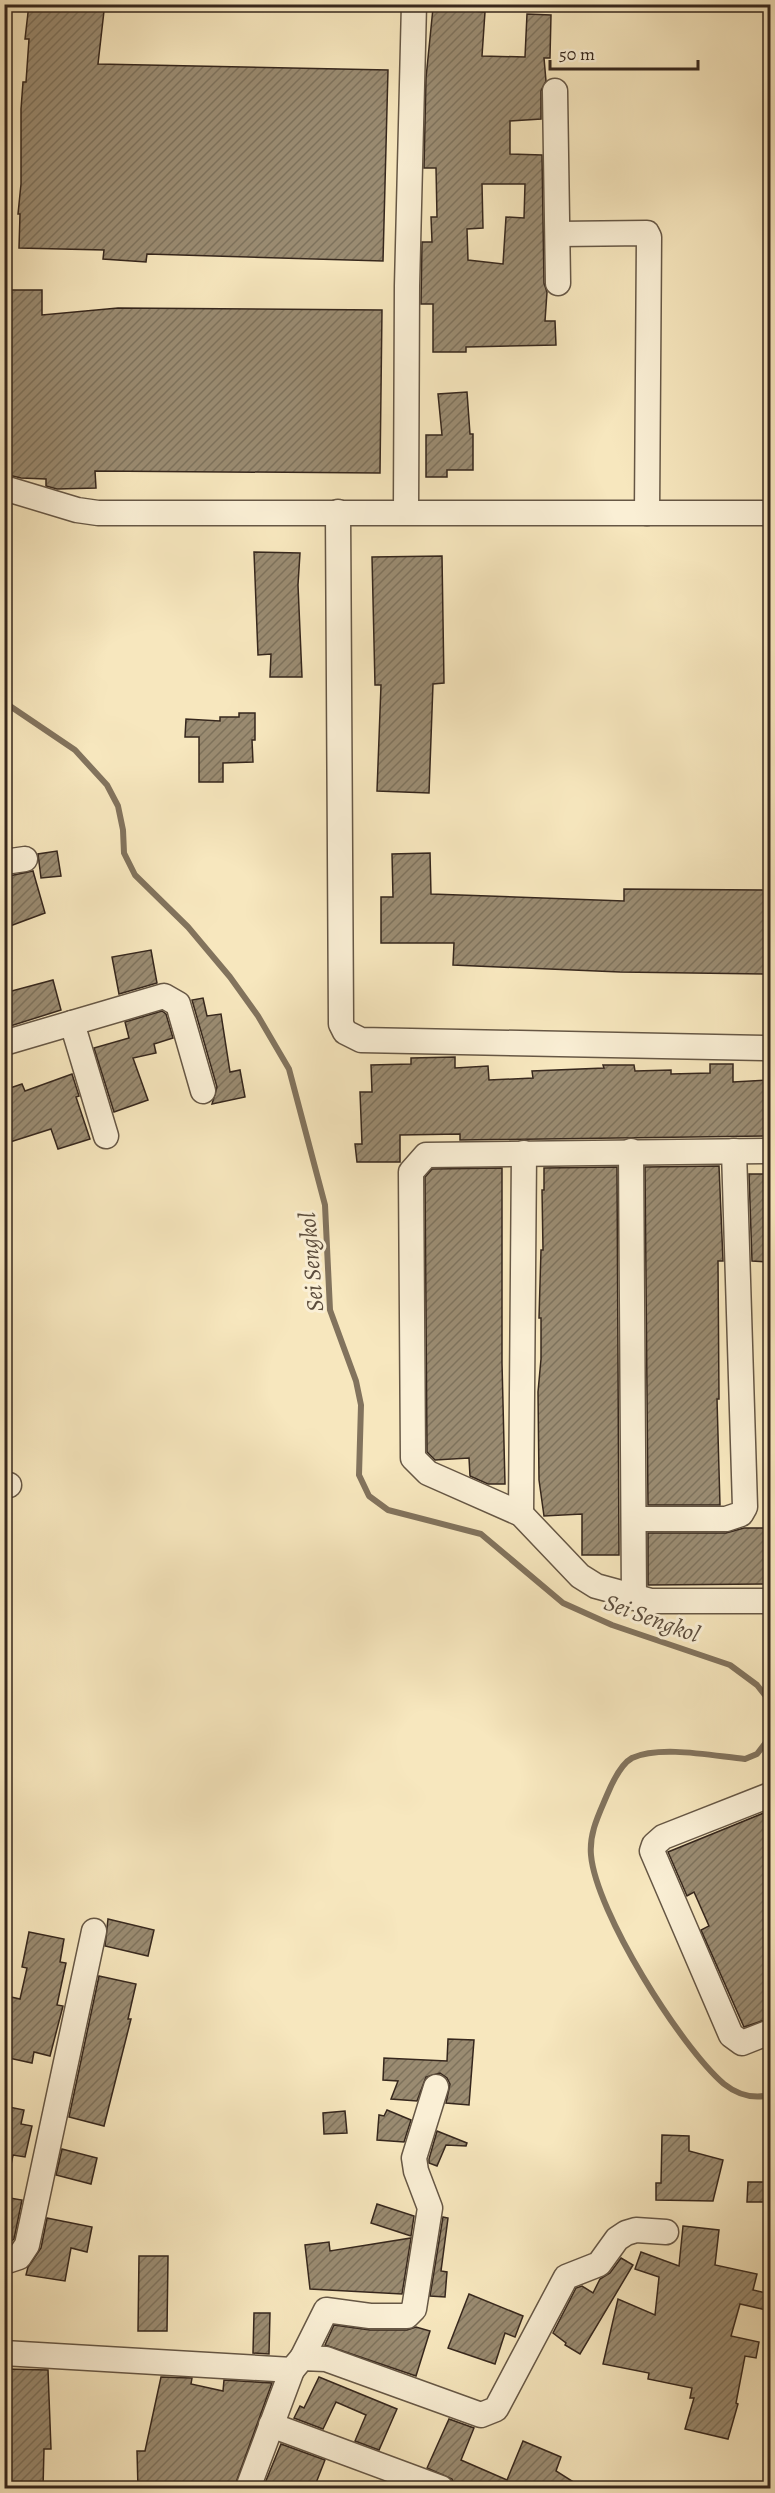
<svg xmlns="http://www.w3.org/2000/svg" width="775" height="2493" font-family="Alegreya,serif">
<defs>
<pattern id="building-hatch" width="6" height="6" patternUnits="userSpaceOnUse" patternTransform="scale(1.5)"><rect width="6" height="6" fill="#9a8b71"/><path d="M-1 1l2-2M0 6l6-6M5 7l2-2" fill="none" stroke="#7e725c"/></pattern>
</defs>
<rect width="100%" height="100%" fill="#f7e7be"/>
<filter id="stains"><feTurbulence type="fractalNoise" baseFrequency=".00333" numOctaves="4"/><feColorMatrix values="0 0 0 0 .2 0 0 0 0 .09 0 0 0 0 .02 0 0 0 .5 -.17"/></filter>
<radialGradient id="worn" r=".72"><stop offset=".6" stop-color="#630" stop-opacity="0"/><stop offset="1" stop-color="#630" stop-opacity=".3"/></radialGradient>
<g fill="none" stroke-linecap="round" stroke-linejoin="round">
<g stroke="#82735d" stroke-width="6">
<polyline points="4,702 75,750 107,785 118,806 123,830 124,853 135,875 188,927 230,977 258,1016 289,1069 325,1205 330,1310 356,1381 361,1405 359,1475 369,1496 388,1510 481,1534 563,1603 612,1625 730,1665 757,1685 768,1699 770,1710"/>
<path d="M770,1737L757,1754L745,1759C714,1756 661,1745 632,1758C621,1764 612,1783 607,1795C599,1814 589,1833 591,1855C596,1912 680,2046 724,2084C738,2095 754,2099 770,2095"/>
</g>
</g>
<g fill="url(#building-hatch)" stroke="#36271d" stroke-width="1.5" fill-rule="evenodd">
<polygon points="29,4 104,11 98,64 388,70 383,261 147,254 146,262 103,259 104,250 19,248 20,214 18,214 21,184 21,109 23,82 26,82 29,39 25,39"/>
<path d="M433,8L485,12L482,56L525,57L527,14L551,15L550,58H544L546,81L541,91V119L510,121V154L542,155L544,283L547,292L545,321H555L556,345L466,347V352H433V304H421L422,242H432L431,217H437L436,168H424L426,78ZM482,184H525L524,218L506,217L503,264L468,260L467,229L483,228Z"/>
<polygon points="4,290 42,290 42,315 118,308 382,310 380,473 95,471 96,488 57,489 46,486 46,479 21,478 4,474"/>
<polygon points="467,392 470,434 473,434 473,470 447,470 447,477 426,477 426,435 442,435 438,394"/>
<polygon points="254,552 300,553 298,585 302,677 270,677 271,654 258,655"/>
<polygon points="442,556 444,683 433,684 429,793 377,791 381,685 375,685 372,557"/>
<polygon points="239,713 255,713 255,740 252,740 253,762 223,763 223,782 199,782 199,737 185,737 186,719 220,721 220,717 239,717"/>
<polygon points="57,851 61,876 41,878 38,854"/>
<polygon points="430,853 431,894 624,901 624,889 771,890 771,974 620,972 453,965 454,943 381,943 381,897 393,897 392,854"/>
<polygon points="33,871 45,913 10,926 4,912 4,877"/>
<polygon points="151,950 157,983 119,994 112,957"/>
<polygon points="53,980 61,1010 4,1028 4,993"/>
<polygon points="203,998 207,1016 221,1014 230,1072 240,1070 245,1097 212,1104 217,1087 192,1000"/>
<polygon points="162,1011 166,1014 173,1038 154,1044 156,1053 133,1058 148,1100 114,1112 94,1048 129,1038 125,1022"/>
<polygon points="455,1057 455,1068 488,1066 489,1080 533,1078 532,1071 604,1068 603,1065 634,1065 635,1071 671,1070 671,1074 710,1073 710,1064 733,1064 733,1082 771,1080 771,1136 460,1140 460,1134 400,1135 400,1162 357,1162 355,1144 362,1144 360,1092 372,1092 371,1065 411,1064 411,1058"/>
<polygon points="72,1074 79,1096 76,1097 90,1139 58,1149 51,1129 7,1143 4,1090 22,1084 25,1091"/>
<polygon points="719,1166 723,1261 718,1261 719,1399 717,1399 720,1505 648,1505 645,1167"/>
<polygon points="617,1167 619,1555 582,1555 582,1514 544,1516 539,1480 538,1392 541,1359 541,1318 539,1318 541,1250 543,1250 542,1190 544,1190 544,1168"/>
<polygon points="502,1168 502,1363 505,1484 488,1484 470,1476 469,1458 435,1460 427,1452 425,1177 432,1169"/>
<polygon points="749,1174 771,1174 771,1262 752,1261"/>
<polygon points="744,1528 771,1528 771,1584 648,1585 648,1533 726,1533"/>
<polygon points="771,1810 771,2018 744,2027 701,1930 709,1926 694,1892 687,1896 668,1852"/>
<polygon points="108,1919 154,1930 148,1956 105,1946"/>
<polygon points="29,1932 64,1939 60,1962 66,1963 57,2005 63,2006 50,2056 34,2052 32,2063 4,2057 11,1997 20,1999 27,1968 22,1967"/>
<polygon points="99,1976 136,1984 128,2019 131,2019 104,2126 69,2117"/>
<polygon points="448,2039 474,2040 469,2105 446,2103 450,2084 447,2078 440,2073 426,2077 417,2101 391,2099 398,2081 383,2080 384,2058 447,2061"/>
<polygon points="9,2107 24,2110 21,2124 32,2126 25,2157 13,2155 11,2165 4,2164 4,2120"/>
<polygon points="387,2110 411,2120 404,2142 377,2140 379,2115 384,2116"/>
<polygon points="345,2111 347,2133 324,2134 323,2113"/>
<polygon points="437,2131 467,2143 466,2146 446,2145 437,2166 429,2163 429,2159"/>
<polygon points="662,2135 689,2136 689,2151 723,2160 713,2201 656,2200 656,2183 661,2183"/>
<polygon points="62,2149 97,2158 91,2184 56,2175"/>
<polygon points="748,2182 771,2182 771,2202 747,2202"/>
<polygon points="4,2197 22,2200 14,2239 4,2247"/>
<polygon points="377,2204 414,2216 411,2236 371,2223"/>
<polygon points="443,2217 448,2218 441,2271 447,2272 445,2297 430,2296"/>
<polygon points="47,2218 92,2227 87,2252 71,2248 65,2281 26,2275 28,2267 41,2248"/>
<polygon points="683,2226 719,2230 715,2265 757,2274 753,2290 771,2294 771,2311 740,2304 731,2336 759,2342 756,2358 745,2356 736,2403 738,2404 728,2439 685,2429 694,2398 690,2398 692,2388 648,2379 649,2373 603,2364 618,2299 655,2315 659,2277 635,2269 641,2252 679,2266"/>
<polygon points="411,2238 402,2294 310,2289 305,2245 329,2242 330,2251"/>
<polygon points="139,2256 168,2256 167,2331 138,2331"/>
<polygon points="621,2258 633,2265 580,2354 565,2345 566,2343 553,2333 576,2288 582,2286 593,2293 600,2279 610,2273"/>
<polygon points="469,2294 523,2316 515,2337 505,2333 495,2364 448,2348"/>
<polygon points="254,2313 270,2313 269,2354 253,2353"/>
<polygon points="334,2325 370,2330 407,2330 416,2327 430,2331 416,2376 325,2345"/>
<polygon points="4,2369 48,2370 51,2449 44,2449 43,2488 4,2488"/>
<polygon points="161,2377 192,2378 191,2384 223,2391 224,2380 272,2383 234,2488 138,2488 137,2451 145,2451"/>
<polygon points="319,2377 397,2409 379,2450 355,2441 366,2415 336,2402 323,2429 294,2418 300,2406 304,2408"/>
<polygon points="449,2419 474,2428 461,2460 507,2480 523,2441 561,2457 556,2471 583,2488 475,2488 460,2482 458,2488 455,2488 452,2479 427,2468"/>
<polygon points="281,2444 325,2460 314,2488 263,2488"/>
</g>
<g fill="none" stroke-linecap="round" stroke-linejoin="round">
<defs>
<g id="street">
<polyline points="555,91 558,283"/>
<polyline points="558,234 647,233 649,237 647,513"/>
<polyline points="4,488 77,510 98,513 770,513"/>
<polyline points="338,512 341,1024 345,1032 361,1040 770,1048"/>
<polyline points="406,512 407,286 414,4"/>
<polyline points="4,862 25,859"/>
<polyline points="72,1023 106,1136"/>
<polyline points="4,1043 164,996 178,1004 203,1091"/>
<polyline points="631,1151 634,1598"/>
<polyline points="770,1151 426,1155 411,1172 413,1458 428,1473 521,1514 580,1576 596,1586 651,1601 770,1601"/>
<polyline points="4,1485 9,1485"/>
<polyline points="521,1514 524,1153"/>
<polyline points="634,1519 726,1519 741,1514 745,1507 734,1151"/>
<polyline points="770,1795 663,1837 654,1845 652,1851 731,2035 742,2043 770,2032"/>
<polyline points="4,2262 19,2257 27,2245 94,1931"/>
<polyline points="4,2353 292,2370 302,2358 326,2359 481,2415 496,2409 566,2277 599,2264 617,2239 626,2233 636,2230 666,2232"/>
<polyline points="302,2358 326,2310 370,2316 407,2316 414,2309 430,2208 416,2171 414,2158 436,2087"/>
<polyline points="271,2425 441,2488"/>
<polyline points="248,2488 292,2370"/>
</g>
</defs>
<use href="#street" stroke="#665745" stroke-width="27"/>
<use href="#street" stroke="#faefd5" stroke-width="24"/>
</g>
<g text-anchor="middle" dominant-baseline="central" stroke-width="6" stroke-linejoin="round" paint-order="stroke">
<g font-size="24" font-style="italic" fill="#5c4d3d" stroke="#faefd5">
<text transform="translate(311 1262) rotate(-95)">Sei Sengkol</text>
<text transform="translate(652 1618) rotate(20)">Sei Sengkol</text>
</g>
</g>
<rect width="775" height="2493" fill="none" stroke="#f7e7be" stroke-width="24"/>
<rect x="6" y="6" width="763" height="2481" fill="none" stroke="#36271d" stroke-width="3"/>
<rect x="12" y="12" width="751" height="2469" fill="none" stroke="#36271d" stroke-width="1.5"/>
<path d="M550 60v9h148v-9" fill="none" stroke="#36271d" stroke-width="3"/>
<text x="559" y="60" font-size="18" fill="#36271d" stroke="#faefd5" stroke-width="4.5" paint-order="stroke">50 m</text>
<rect width="100%" height="100%" filter="url(#stains)"/>
<rect width="100%" height="100%" fill="url(#worn)"/>
</svg>
